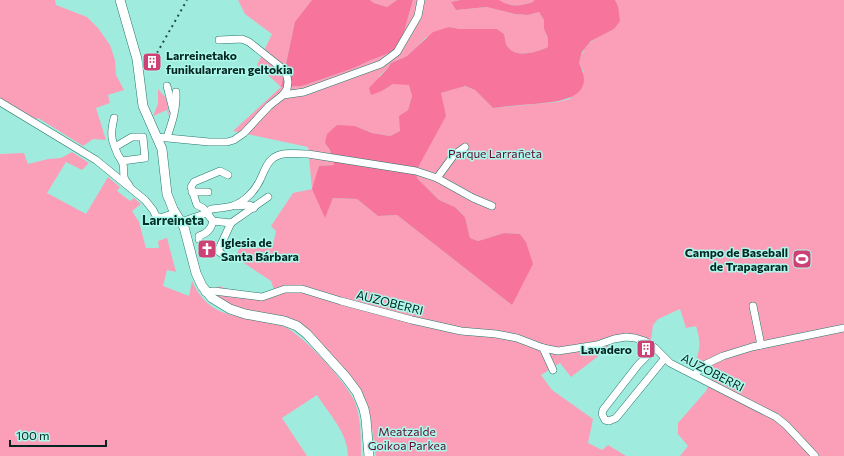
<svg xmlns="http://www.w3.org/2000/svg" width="844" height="456" font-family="Commissioner,sans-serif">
<rect width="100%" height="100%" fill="#9fecde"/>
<g fill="#fb9fb8">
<polygon points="0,0 55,0 56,5 87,17 98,28 110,45 115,60 116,75 124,90 108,95 110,103 96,108 106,140 93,139 83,146 38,118 36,120 0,99"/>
<path d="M238,0H312L295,23L281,87L302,86L354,68L371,60L407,21L413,0H460L451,2L456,10L488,7L515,14L528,15L539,12L544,20V29L548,38V47C537,52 514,60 506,44C505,41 505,37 504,34L497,29H460L449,27L425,38L418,46L407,56L391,63L388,68L379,76L382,91L393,84H409L412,96L408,110L400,116V131L390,136L372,133L355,126L325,143L330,150L334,165L319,166L317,177L325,217L333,198L357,199L378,216L397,215L512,305L526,242L520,234L504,233L478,241L470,238L465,217L455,207L439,200L417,178L416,171L441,93L464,86L475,90L493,108L557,102L570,99L584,72L579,63C585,41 595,39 614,29L618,6L615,0H844V456H680L688,446L678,434V423L706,391L715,370L708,360L692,367C701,353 701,341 696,326L686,328L680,309L658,319L653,325L651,341C638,334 619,335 605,338L609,348L571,377L560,363L541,375L552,390L593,419L588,443L602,450L608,445L626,456H376C372,432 372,407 358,386L301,324C287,315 270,315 253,312C239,310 226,302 214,294L219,286C237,293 256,297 274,290L271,281L235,257L244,240L257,248L273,245L276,231L271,226L293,193L312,189L308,147L233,131L281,87L257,65L272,34L245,14Z"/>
<polygon points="370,0 397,0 387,7 374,3"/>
<path d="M499,0H534L533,2C519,6 512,8 499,0Z"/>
<polygon points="158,89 166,98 170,119 167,110 153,116 158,104"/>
<path d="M72,152L89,163L82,170L66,162L47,193L86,214L108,177L120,187L117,191L130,201L134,198L141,204L132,211L139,222L146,248H159L158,241L167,238L176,272L167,270L163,286L189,296L192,281C213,327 248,311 285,327C304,336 347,383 355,402C361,419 361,438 361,456H348C348,433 329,414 317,395L282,418L307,456H0V154L24,153L28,164L48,159L61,158Z"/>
</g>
<g fill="#f7749d">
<polygon points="312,0 370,0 374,3 387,7 397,0 413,0 399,49 371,60 354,68 302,86 281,87 295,22"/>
<path d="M460,0H499C512,8 519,6 533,2L534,0H615L618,6L620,21L614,29L591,41L582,52L579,63C598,99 558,102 533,104C520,105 507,106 493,108L475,90L465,86L441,93L446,116L416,171L417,178L439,200L455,207L465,217L470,238L478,241L504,233L520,234L526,242L533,264L512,305L397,215L378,216L357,199L333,198L325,218L312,189L319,166L334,165L330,150L325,143L327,134L337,125L355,126L372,133L390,136L400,131L399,116L408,110L412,96L409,85L393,84L382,91L371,95L369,88L388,68L391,63L407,56L433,32L449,27L460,29H497L504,34C505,37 505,41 506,44C514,60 537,52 548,47V38L544,29V20L539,12L528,15L515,14L487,7L456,10L451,2Z"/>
</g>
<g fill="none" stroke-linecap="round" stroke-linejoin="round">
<defs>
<g id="minor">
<polyline points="167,86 173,110"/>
<polyline points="283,95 304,92 381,64 397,52 418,16 421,0"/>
<polyline points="0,102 96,160 145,200 153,210 156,216 160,218 175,213"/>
<path d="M114,118C110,135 111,139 118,155C120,158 122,161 123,164C125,174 121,176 129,185"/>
<polyline points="157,137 209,142 227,142 234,140 244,133 269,106 283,95 287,89 288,82 287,76 283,69 249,42 242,39 219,40"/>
<path d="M167,137C172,123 177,108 176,92"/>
<polyline points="115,147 132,137 143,137 145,158 122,161"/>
<polyline points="228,175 220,171 194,182 191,187 197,205 203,208 213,221 231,223 268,197"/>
<polyline points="437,178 454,155 465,147"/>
<polyline points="192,192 208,192"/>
<polyline points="235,206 250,205 254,208"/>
<path d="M181,222L207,213L211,209C218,208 226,208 232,206C245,202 256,190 261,178C264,172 266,164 272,159C282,151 296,154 308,154L416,171L437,178L473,198L492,206"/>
<path d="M199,239V236C207,233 211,230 213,221"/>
<polyline points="222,254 218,251 231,223"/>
<polyline points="205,292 214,291 262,297 285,289 302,289 341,301 412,320 461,331 496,334 517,338 543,348 558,351 597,345 614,339 626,337 635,338 645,341 655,348 670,363 776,417 786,425 815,456"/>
<polyline points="753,306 761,345"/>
<polyline points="543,348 553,370"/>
<polyline points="655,348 638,365 603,410 602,414 605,420 609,421 616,418 665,358"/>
<polyline points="694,375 706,364 723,356 752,347 844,328"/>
</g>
<polyline id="tertiary" points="120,0 137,59 143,106 162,149 167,194 173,209 184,227 196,273 202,286 212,298 230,309 245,314 284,321 297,326 307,334 345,376 357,392 364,409 366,419 369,456"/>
</defs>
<use href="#minor" stroke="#27776c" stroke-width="8"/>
<use href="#tertiary" stroke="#27776c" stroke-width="10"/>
<use href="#minor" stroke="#fff" stroke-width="7"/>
<use href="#tertiary" stroke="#fff" stroke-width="9"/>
<polyline stroke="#224b45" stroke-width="2" stroke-dasharray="2 4" stroke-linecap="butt" points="157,53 187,0"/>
</g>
<defs>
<symbol id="building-square" viewBox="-11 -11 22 22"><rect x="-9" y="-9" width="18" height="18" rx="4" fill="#cd4174" stroke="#acf9eb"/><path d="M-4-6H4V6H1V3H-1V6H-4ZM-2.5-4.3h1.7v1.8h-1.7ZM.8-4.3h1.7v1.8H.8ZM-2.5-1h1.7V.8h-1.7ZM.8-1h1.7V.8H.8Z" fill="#fff"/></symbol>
<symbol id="church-square" viewBox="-11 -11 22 22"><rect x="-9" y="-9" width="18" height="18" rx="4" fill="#cd4174" stroke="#acf9eb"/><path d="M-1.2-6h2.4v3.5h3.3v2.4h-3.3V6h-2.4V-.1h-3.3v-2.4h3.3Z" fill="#fff"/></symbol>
<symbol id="stadium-square" viewBox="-11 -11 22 22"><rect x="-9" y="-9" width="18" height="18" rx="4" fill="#cd4174" stroke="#acf9eb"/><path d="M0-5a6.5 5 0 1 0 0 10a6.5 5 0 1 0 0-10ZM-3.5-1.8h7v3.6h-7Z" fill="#fff"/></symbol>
</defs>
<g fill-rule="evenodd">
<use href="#building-square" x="141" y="51" width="22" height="22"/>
<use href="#church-square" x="196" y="238" width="22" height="22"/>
<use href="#stadium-square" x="791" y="248" width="22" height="22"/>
<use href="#building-square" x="635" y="338" width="22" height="22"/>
</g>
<g text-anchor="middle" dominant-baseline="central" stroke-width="3" stroke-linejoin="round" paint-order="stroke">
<g font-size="12" font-weight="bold" fill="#042521" stroke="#acf9eb" text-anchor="start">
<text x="166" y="55">Larreinetako<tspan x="166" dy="14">funikularraren geltokia</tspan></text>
<text x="221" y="242">Iglesia de<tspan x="221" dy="14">Santa Bárbara</tspan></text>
<text x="788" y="252" text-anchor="end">Campo de Baseball<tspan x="788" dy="14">de Trapagaran</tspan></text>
<text x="632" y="349" text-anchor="end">Lavadero</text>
</g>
<g font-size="12" fill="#5d092d" stroke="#acf9eb">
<text x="495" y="153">Parque Larrañeta</text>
<text x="407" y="431">Meatzalde<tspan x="407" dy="14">Goikoa Parkea</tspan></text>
</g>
<g font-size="12" fill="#042521" stroke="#acf9eb">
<text transform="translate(390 302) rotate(14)">AUZOBERRI</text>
<text transform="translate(713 372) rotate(27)">AUZOBERRI</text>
</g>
<g font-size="13" font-weight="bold" fill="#05312b" stroke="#acf9eb">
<text x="173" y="220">Larreineta</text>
</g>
</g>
<path d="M10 440v6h96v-6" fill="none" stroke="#042521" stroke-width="2"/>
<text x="16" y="440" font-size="12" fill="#042521" stroke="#acf9eb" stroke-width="3" paint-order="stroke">100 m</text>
</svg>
